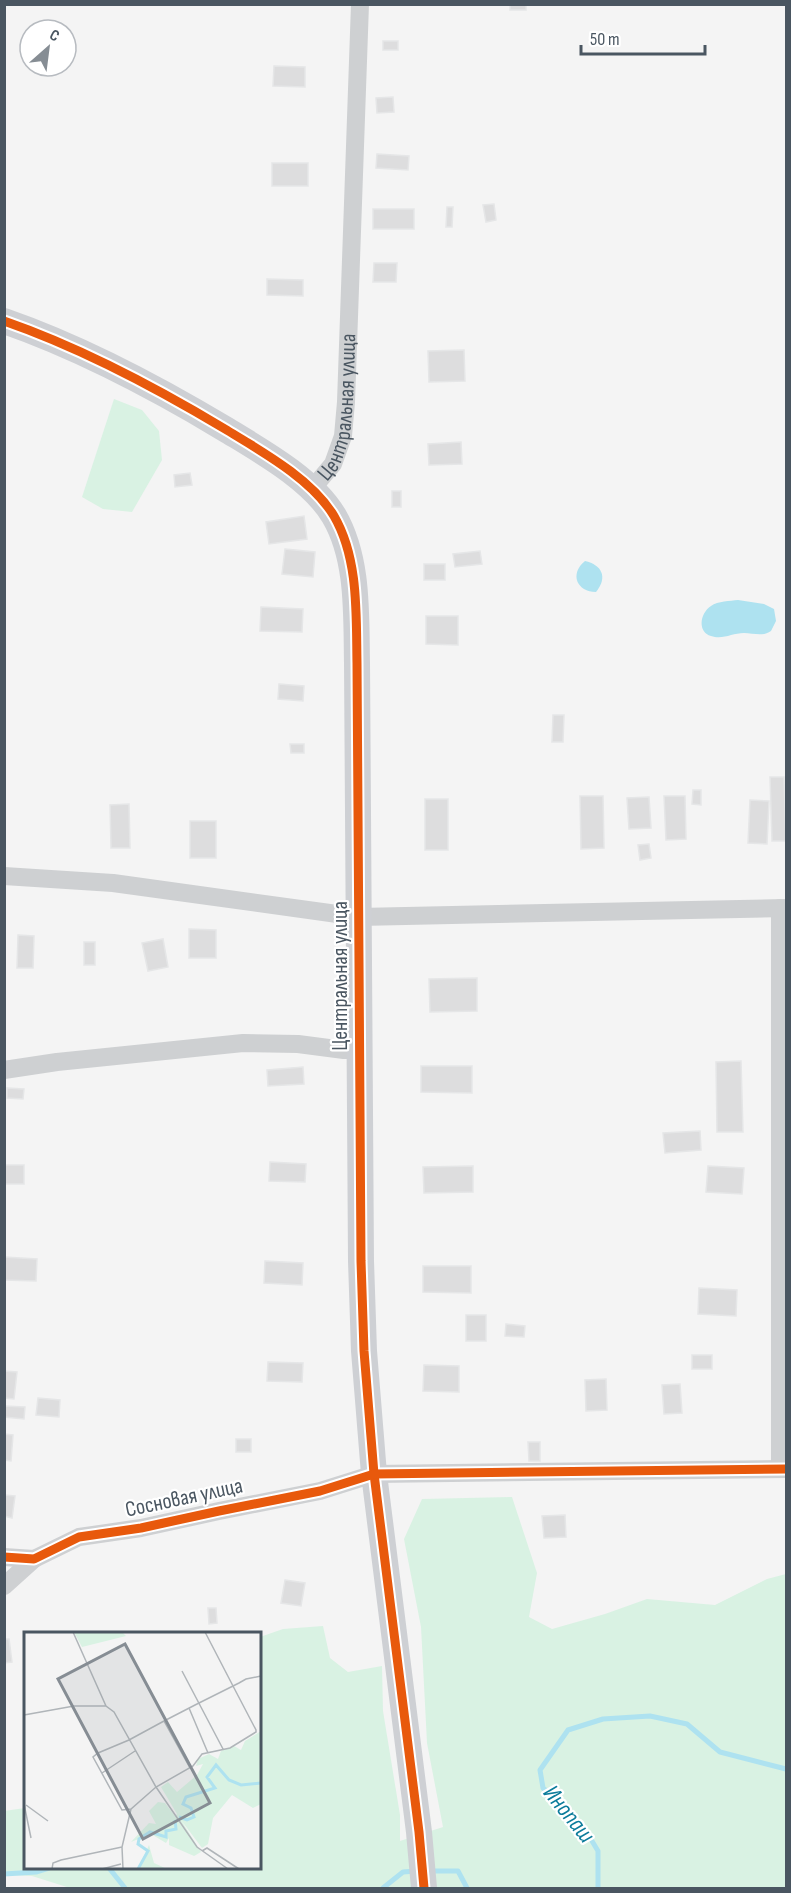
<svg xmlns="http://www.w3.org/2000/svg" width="791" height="1893" font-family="'Sofia Sans Condensed',sans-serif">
<rect width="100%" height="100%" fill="#f4f4f4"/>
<g fill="#d9f2e3">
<polygon points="114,399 142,410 159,431 162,460 132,512 103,509 82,497"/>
<polygon points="512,1497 537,1573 529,1617 552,1629 605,1614 647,1599 715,1605 767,1579 786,1574 786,1888 70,1888 32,1876 5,1875 4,1811 25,1808 26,1868 260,1868 260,1637 283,1629 323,1626 330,1658 348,1672 382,1666 383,1711 400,1815 400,1841 443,1827 427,1743 421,1627 404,1539 422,1499"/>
</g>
<g fill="#aee2f0">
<path d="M585,561C602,565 608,577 596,592C577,592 569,574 585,561Z"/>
<path d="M738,600L764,604L774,609L776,621L771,631C763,637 753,633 744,633C732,633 723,640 711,636C697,632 700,613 711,606C718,601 730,601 738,600Z"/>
</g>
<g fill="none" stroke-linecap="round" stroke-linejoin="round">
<g stroke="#aee2f0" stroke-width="5">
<polyline points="109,1868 125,1888"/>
<polyline points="428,1871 458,1871 467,1888"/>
<polyline points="4,1874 36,1872 49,1868"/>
<polyline points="383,1888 403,1872 416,1871"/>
<polyline points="598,1888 598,1851 586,1831 564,1806 543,1788 540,1770 568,1730 603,1719 650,1716 687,1724 720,1752 786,1769"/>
</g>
</g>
<g fill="#ddddde" stroke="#e5e6e7" stroke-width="1.5">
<rect x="510" y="4" width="16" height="6"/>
<rect x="383" y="41" width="15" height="9"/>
<polygon points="274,66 305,67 305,87 273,86"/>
<polygon points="393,97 394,112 377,113 376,98"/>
<polygon points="377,154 409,156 408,170 376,168"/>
<rect x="272" y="163" width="36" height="23"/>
<polygon points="494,204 496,220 486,222 483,205"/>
<polygon points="447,207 453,207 452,227 446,227"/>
<rect x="373" y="209" width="41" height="20"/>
<polygon points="374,263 397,263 396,282 373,282"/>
<polygon points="267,279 303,280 303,296 267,295"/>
<polygon points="464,350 465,381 429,382 428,351"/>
<polygon points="461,442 462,464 429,465 428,444"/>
<polygon points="190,473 192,485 175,487 174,475"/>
<rect x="392" y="491" width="9" height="16"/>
<polygon points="304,516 307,539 269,544 266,522"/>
<polygon points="285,549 315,552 313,577 282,574"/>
<polygon points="480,551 482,564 455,567 453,554"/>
<rect x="424" y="564" width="21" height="16"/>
<polygon points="261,607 303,609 302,632 260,631"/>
<polygon points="426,616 458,616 458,645 426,644"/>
<polygon points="279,684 304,686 303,701 278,699"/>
<polygon points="553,715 564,715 563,742 552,742"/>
<polygon points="290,744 304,744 304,753 291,753"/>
<polygon points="770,777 784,777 786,841 772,841"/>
<polygon points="693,790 701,790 701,805 692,804"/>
<polygon points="580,796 603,796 604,848 581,849"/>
<polygon points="664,796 685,796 686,839 666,840"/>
<polygon points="649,797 651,828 629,829 627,798"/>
<rect x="425" y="799" width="23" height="51"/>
<polygon points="750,800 769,801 767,844 748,843"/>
<polygon points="129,804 130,848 111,848 110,805"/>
<rect x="190" y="821" width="26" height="37"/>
<polygon points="649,844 651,858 640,860 638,845"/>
<polygon points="189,929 216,930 216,958 189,958"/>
<polygon points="18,935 34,936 33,968 17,968"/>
<polygon points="163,939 168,967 148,971 142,943"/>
<rect x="84" y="942" width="11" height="23"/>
<polygon points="477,978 477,1011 430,1012 429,979"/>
<polygon points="741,1061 743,1132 717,1132 716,1062"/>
<polygon points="421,1066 472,1066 472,1093 421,1092"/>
<polygon points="303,1067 304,1084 268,1086 267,1070"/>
<polygon points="7,1088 24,1089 23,1099 7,1098"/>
<polygon points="700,1131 701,1150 665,1153 663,1133"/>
<polygon points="270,1162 306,1164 305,1182 269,1181"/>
<rect x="4" y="1165" width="20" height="19"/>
<polygon points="473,1166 473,1192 424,1193 423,1167"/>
<polygon points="708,1166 744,1168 742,1194 706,1192"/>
<polygon points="4,1257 37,1259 36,1281 4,1280"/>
<polygon points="265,1261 303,1263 302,1285 264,1283"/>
<polygon points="423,1266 471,1266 471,1293 423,1292"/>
<polygon points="699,1288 737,1290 736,1316 698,1314"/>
<rect x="466" y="1315" width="20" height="26"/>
<polygon points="506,1324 525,1326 524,1337 505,1336"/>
<rect x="692" y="1355" width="20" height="14"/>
<polygon points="268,1362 303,1363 302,1382 267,1381"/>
<polygon points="424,1365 459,1366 459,1392 423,1391"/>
<polygon points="4,1371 17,1372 14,1399 4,1398"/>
<polygon points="606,1379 607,1410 586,1411 585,1380"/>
<polygon points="680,1384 682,1413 664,1414 662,1385"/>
<polygon points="38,1398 60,1400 59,1417 36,1415"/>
<polygon points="4,1406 25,1407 24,1419 4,1417"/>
<polygon points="4,1434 13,1435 11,1461 4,1460"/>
<rect x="236" y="1439" width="15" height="13"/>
<polygon points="528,1442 540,1442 540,1461 529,1461"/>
<polygon points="4,1495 15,1496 12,1518 4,1516"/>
<polygon points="565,1515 566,1537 544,1538 542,1516"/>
<polygon points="285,1580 305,1583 301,1606 281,1603"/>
<polygon points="208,1608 216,1608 217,1623 209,1624"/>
<polygon points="4,1639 9,1639 12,1662 4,1663"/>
</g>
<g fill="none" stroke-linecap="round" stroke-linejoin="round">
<g stroke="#ced0d2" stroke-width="18">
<path id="s1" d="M312,489L333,464L343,436L346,402L360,4"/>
<polyline points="4,876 113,883 359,917 786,908"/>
<polyline points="780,908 780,1469"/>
<polyline points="4,1070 57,1062 243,1043 298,1044 344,1050 360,1050"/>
<polyline points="4,1557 34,1559 79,1537 141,1528 219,1511 320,1491 374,1474 786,1469"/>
<polyline points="4,1586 34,1559"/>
</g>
<path stroke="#ced0d4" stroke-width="26" d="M4,321C82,348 155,387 225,429C261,451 312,479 334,516C359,559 356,615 357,663L361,1261L364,1351L374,1474L419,1832L424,1888"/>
<defs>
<g id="cycleway">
<path d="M4,321C82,348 155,387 225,429C261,451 312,479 334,516C359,559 356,615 357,663L361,1261L364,1351L374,1474L419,1832L424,1888"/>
<polyline points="4,1557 34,1559 79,1537 141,1528 219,1511 320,1491 374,1474 786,1469"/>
</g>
</defs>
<use href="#cycleway" stroke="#fff" stroke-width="13"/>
<use href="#cycleway" stroke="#e8590c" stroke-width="9"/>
</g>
<g text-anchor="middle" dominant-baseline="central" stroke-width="4.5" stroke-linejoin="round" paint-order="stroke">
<g font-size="22" fill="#4a5661" stroke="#fff">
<text stroke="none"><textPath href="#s1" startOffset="90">Центральная улица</textPath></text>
<text transform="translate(340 976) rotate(-90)">Центральная улица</text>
<text transform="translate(184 1498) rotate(-12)">Сосновая улица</text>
</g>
<g font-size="24" font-style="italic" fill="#0c7c9b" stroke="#fff">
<text transform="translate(569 1814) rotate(51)">Инопаш</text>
</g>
</g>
<g transform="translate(24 1632)">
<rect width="237" height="237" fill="#f4f4f4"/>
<path d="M50,0H98L102,4L58,15ZM237,99V172L229,176L208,163L189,186L184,212L178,216L157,188L177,220L170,224L145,213V206L142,211L127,202L107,210L125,191L132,192L125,179L134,170L141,171L151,184L153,182L137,155L144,150L153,160L173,143L179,132L172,134L174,127L185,122L194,127L197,119L210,114L217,118L221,109ZM125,213L130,231L143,237H114Z" fill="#d9f2e3"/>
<path fill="none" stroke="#aee2f0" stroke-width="3" d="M155,185L163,188L170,185L167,176L159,172L162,165L191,156L183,145L192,133L205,148L217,153L237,151M114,237L124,219L114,212L115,207L126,200L142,205V199L152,197L151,188"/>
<path fill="none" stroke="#b0b5b9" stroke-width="1.5" d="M49,0L82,74L90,80L132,155L173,215L204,237M181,0L209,54L232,98V100L206,116L178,122L169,134L132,155L107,177L98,178L69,125L74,121L105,108L140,89L173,72L215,51L222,47L237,44M158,39L199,117M165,76L184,121M0,83L50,74H82M140,89L166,136M78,141L111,119M0,172L7,206M2,173L24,189M178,219L183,216L215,237M28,237L29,231L37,228L98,215M78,237L97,232M99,237L98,215L107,177"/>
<path fill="#868d94" fill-opacity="0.15" stroke="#868d94" stroke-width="3" d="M101,12L186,171L119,207L34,47Z"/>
<rect width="237" height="237" fill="none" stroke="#4a5661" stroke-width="3"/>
</g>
<rect width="791" height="1893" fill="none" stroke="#4a5661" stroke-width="12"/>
<g transform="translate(48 48) rotate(28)"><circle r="28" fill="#ffffff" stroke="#b7bbc0" stroke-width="1.5"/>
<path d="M0-4.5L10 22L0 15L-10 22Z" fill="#868d94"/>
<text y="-9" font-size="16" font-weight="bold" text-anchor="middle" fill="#4a5661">С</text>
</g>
<path d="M581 45v9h124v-9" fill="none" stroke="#4a5661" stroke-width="3"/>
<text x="590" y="45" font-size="18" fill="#4a5661" stroke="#ffffff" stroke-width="4.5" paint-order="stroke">50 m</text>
</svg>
